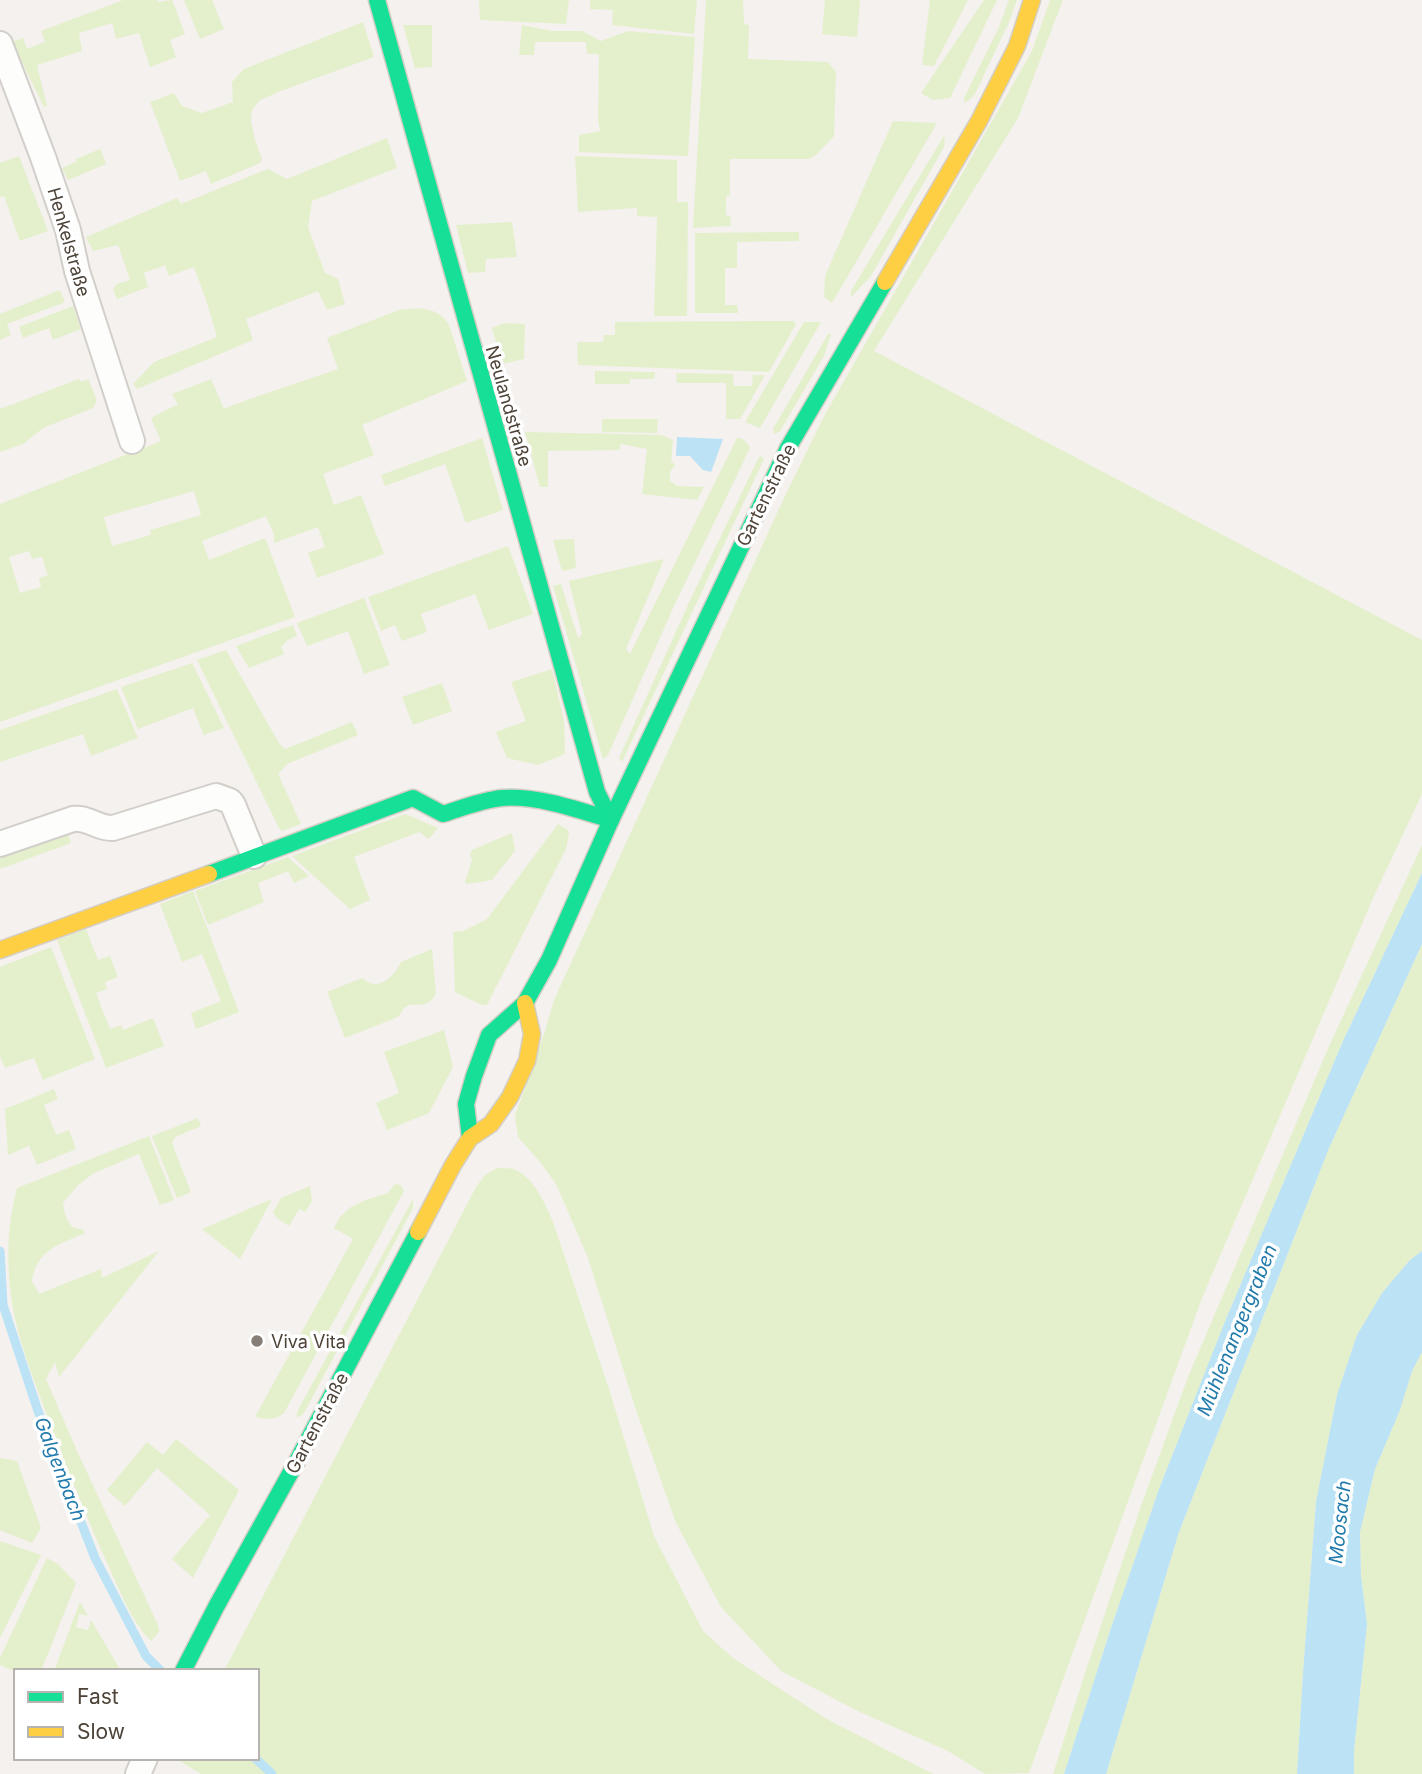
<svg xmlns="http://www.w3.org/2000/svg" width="1422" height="1774" font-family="Inter,sans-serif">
<rect width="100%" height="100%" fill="#f4f1ee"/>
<g fill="#e4f0cc" fill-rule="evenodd">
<polygon points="123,0 157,0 158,2 172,0 185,34 170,40 176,57 150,67 139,33 116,39 112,23 79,33 82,51 37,65 47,106 44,107 12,42 23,38 27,49 45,42 41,31"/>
<polygon points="184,0 212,0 224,29 200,39"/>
<polygon points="479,0 569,0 566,24 480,20"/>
<polygon points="590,0 697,0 694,34 612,25 613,10 590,9"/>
<polygon points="706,0 743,0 744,24 749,25 748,59 828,62 836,72 834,136 816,155 809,159 730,159 730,195 726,196 726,215 730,216 731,226 693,228"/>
<polygon points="825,0 860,0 857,37 822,34"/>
<polygon points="930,0 968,0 934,66 922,65"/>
<polygon points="984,0 997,0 950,98 933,100 921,93"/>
<polygon points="1009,0 1017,0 1009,22 975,94 968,101 964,103 964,98 998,29"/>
<polygon points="1050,0 1063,0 1018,118 874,351 1422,640 1422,794 1374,896 1202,1298 1029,1773 985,1774 948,1751 860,1712 781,1671 721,1607 676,1523 636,1410 588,1258 556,1184 541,1163 518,1137 515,1116 545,1031 554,1000 784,498 823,418 1032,51"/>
<polygon points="363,22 374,57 278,92 259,101 252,110 251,121 255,140 262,159 260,163 211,184 206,171 180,181 150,102 174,93 182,106 202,113 233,102 232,82 244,69"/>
<polygon points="403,25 432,25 432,67 415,68"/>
<polygon points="522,25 552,31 582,31 601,41 628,31 695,37 688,156 579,152 579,135 600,131 598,119 599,54 587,54 586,42 535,42 534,55 519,55"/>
<polygon points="893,121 937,123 832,303 824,297 825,276"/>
<polygon points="945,134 944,147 871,276 851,297 851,291"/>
<polygon points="387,138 397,168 312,201 308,227 325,273 338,279 345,304 327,310 318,291 246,319 253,340 137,389 133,384 154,362 217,337 207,303 194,267 169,276 165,265 144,273 148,287 117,299 113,289 117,284 130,280 118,245 93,251 86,237 177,198 181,204 268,169 287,179"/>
<polygon points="100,149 106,164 68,180 62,168 76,162 76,159"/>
<polygon points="19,156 48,231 20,241 4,196 0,197 0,163"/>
<polygon points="575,156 677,160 677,202 688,202 687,316 654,316 657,217 637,216 637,208 578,212"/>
<polygon points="512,222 517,257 486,259 485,272 468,273 456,225"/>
<polygon points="799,232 799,241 737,242 737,268 725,268 725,305 737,305 738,313 695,313 695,233"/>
<polygon points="60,290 65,302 7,324 11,335 0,340 0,314"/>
<polygon points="73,306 81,329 53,340 49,328 23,338 19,327"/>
<path d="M418,308C432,310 441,312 449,325L467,381L362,425L374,455L323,474L334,505L361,495L384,554L317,578L308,553L325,547L318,527L274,543V535L266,516L202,541L209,560L265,538L295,617L0,722V504L161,441L151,418L178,404L172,394L211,379L224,409L247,400L338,369L327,338L399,310ZM194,491L201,515L150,530L151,535L112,546L104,517ZM29,551L32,559L42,557L48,575L39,578L41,587L20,593L9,557Z"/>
<polygon points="769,321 794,321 796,324 769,372 578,365 577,342 603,342 604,335 615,335 615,322"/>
<polygon points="804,322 821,322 760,428 745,422"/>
<polygon points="504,323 525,324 524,359 502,364 492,328"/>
<polygon points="828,334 831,334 824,356 780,431 774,434 773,429"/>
<polygon points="595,371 655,372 654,379 630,379 630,384 595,384"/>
<polygon points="676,373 733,374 734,386 752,386 753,375 765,375 740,419 726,419 726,383 677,383"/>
<polygon points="79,379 81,382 88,379 97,400 93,408 43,428 23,444 0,452 0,409"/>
<polygon points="602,419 658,419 657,433 602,432"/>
<polygon points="525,432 662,435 673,440 671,461 675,465 670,472 670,481 677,486 704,487 697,500 642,494 647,449 621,444 619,450 548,451 548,487 540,487"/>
<polygon points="482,438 503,510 466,523 445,464 385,486 381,475"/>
<path d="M737,438C744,438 747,442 750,448L674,606L608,755L603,759L553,586L561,584L578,638L582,634L569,581L664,559L626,649L630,654Z"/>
<polygon points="760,456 764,459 622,762 619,758 692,596 758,459"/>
<polygon points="574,539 576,568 562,571 553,540"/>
<polygon points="508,546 533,614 489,630 475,594 421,614 427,632 402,641 395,625 381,631 368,597"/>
<polygon points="364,598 390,665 364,674 348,631 307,646 297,623"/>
<polygon points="293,625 297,636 288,640 281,647 284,654 249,668 236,646"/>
<polygon points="226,650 279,743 285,749 352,722 358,735 287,764 278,774 301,824 282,831 279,828 197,660"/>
<polygon points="192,663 224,728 204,735 193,708 138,729 121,687"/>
<polygon points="552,669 564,720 565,754 538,765 507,758 496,732 526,721 511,682"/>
<polygon points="442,683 452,711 413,725 402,697"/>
<polygon points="117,689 138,738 91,756 83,734 0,762 0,730"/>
<polygon points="405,814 438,828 429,839 419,832 354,857 370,900 350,909 292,856"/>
<polygon points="558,824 568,830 569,834 566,849 487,1005 482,1005 455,992 453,932 463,931 487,919"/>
<polygon points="68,833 71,843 0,869 0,857"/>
<polygon points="512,833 515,851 492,880 466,884 465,882 472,860 470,854 472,850"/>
<polygon points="1422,845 1422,873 1343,1041 1224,1324 1159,1489 1111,1628 1064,1774 1053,1774 1085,1673 1142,1503 1188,1377 1330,1044"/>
<polygon points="288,857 309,876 294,883 288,871 258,883 264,902 208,925 195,891"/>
<polygon points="193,891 239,1012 196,1029 191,1013 221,1001 202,954 182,962 160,904"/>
<polygon points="86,929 98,960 110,956 118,977 105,982 107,989 96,993 110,1029 121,1025 123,1030 153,1018 164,1046 106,1068 57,940"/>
<polygon points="1422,944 1422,1251 1410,1260 1382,1293 1357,1335 1337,1395 1316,1502 1303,1673 1297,1774 1106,1774 1179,1532 1329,1148"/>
<polygon points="51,947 95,1059 43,1080 34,1058 5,1068 0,1056 0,967"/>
<path d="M432,949L436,993C430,1007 420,1004 409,1005L404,1008L398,1017L345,1038L327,992L362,978C365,980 369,983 373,984C386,985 396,972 401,962Z"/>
<polygon points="444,1030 453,1067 429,1113 387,1130 376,1103 399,1093 384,1052"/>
<polygon points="54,1089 58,1099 44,1105 56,1135 69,1130 76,1149 37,1165 29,1146 8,1155 5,1109"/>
<polygon points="198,1118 201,1126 175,1137 172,1143 191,1192 177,1198 152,1136"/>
<path d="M149,1136L174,1200L160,1205L139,1154L94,1173L78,1185L63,1203C64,1214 69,1231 82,1229L85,1233C59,1245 37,1249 32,1281L39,1294L101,1269L102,1278L159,1251L59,1377L55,1362L46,1379L77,1451L158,1625L159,1632L151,1641C130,1620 120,1590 107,1563C87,1518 68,1472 51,1425C37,1389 22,1352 14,1314C6,1273 6,1228 17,1188Z"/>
<path d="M497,1168C502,1168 509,1168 513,1169C534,1176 545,1204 553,1222L609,1389L654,1536L703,1631L733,1658L825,1718L933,1774H201L175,1758H257V1671H224L476,1187L485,1175Z"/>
<path d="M395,1184L401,1185L404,1191L284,1413C274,1421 266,1419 255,1417L353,1239L334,1228L339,1218L351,1207L366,1200L388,1193Z"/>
<polygon points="310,1186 312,1201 305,1212 299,1209 289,1226 278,1219 273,1213 281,1198"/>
<polygon points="272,1199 240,1259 202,1229"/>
<polygon points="413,1199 413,1208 305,1411 301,1416 296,1417 298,1410"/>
<polygon points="1422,1352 1422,1774 1354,1774 1354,1751 1367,1624 1361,1576 1360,1532 1375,1469 1400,1410 1412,1371"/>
<polygon points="176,1439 239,1490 193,1578 172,1559 210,1515 157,1468 125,1506 107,1490 147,1442 163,1455"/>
<polygon points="0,1458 17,1461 41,1528 32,1543 0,1530"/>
<polygon points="0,1541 41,1555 0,1638"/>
<polygon points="47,1558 58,1564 76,1583 41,1671 16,1672 0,1665 0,1658"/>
<polygon points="80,1602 88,1616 79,1614 76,1627 88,1630 91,1620 121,1671 54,1671"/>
</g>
<g fill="#bbe2f5">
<polygon points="677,437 723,439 711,472 703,470 690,456 676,456"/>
<polygon points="1422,873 1422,944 1329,1148 1179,1532 1106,1774 1064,1774 1111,1628 1159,1489 1224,1324 1343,1041"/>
<polygon points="1422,1251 1422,1352 1412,1371 1400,1410 1375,1469 1360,1532 1361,1576 1367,1624 1354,1751 1354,1774 1297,1774 1303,1673 1316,1502 1337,1395 1357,1335 1382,1293 1410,1260"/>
</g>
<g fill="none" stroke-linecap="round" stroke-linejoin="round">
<g stroke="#bbe2f5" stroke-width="9">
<polyline points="0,1251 3,1305 38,1411 95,1558 146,1656 161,1671"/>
<polyline points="255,1758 272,1774"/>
</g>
<defs>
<g id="street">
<polyline points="0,44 43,157 68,230 77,271 132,441"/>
<path d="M0,844L73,819C89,817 98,829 113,828L216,796L230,801L233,805L254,856"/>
<polyline points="138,1774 145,1758"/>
</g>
<g id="fast">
<polyline points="377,0 597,792 611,820"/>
<path d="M209,874L413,798L443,814C462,808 482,800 502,798C536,795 579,810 611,820"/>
<polyline points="470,1138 466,1104 474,1076 489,1035 525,1003 549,960 611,820 788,448 885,282"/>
<polyline points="183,1671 216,1607 297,1461 418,1232"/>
</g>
<g id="slow">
<polyline points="885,282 979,121 1017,46 1032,0"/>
<polyline points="0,950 209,874"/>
<polyline points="418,1232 453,1165 470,1138 491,1124 510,1097 527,1061 532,1034 525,1003"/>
</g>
</defs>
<use href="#street" stroke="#d2cfcb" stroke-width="28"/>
<use href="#fast" stroke="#d4cec4" stroke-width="19"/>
<use href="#slow" stroke="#d4cec4" stroke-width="19"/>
<use href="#street" stroke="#fdfdfc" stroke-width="24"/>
<use href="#fast" stroke="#16e098" stroke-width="16"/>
<use href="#slow" stroke="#ffcf43" stroke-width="16"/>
</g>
<circle fill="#877f77" stroke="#fff" stroke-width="2.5" cx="257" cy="1341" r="7"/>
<g text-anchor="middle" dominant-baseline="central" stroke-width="7" stroke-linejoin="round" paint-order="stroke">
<g font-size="18" fill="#4c4237" stroke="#fff">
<text transform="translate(69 242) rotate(74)">Henkelstraße</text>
<text transform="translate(509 406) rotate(74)">Neulandstraße</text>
<text transform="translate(766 495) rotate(-64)">Gartenstraße</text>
<text transform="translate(317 1423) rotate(-62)">Gartenstraße</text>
</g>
<g font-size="18" fill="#4c4237" stroke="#fff" text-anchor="start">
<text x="271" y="1341">Viva Vita</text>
</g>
<g font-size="19" font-style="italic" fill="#207aab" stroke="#fff">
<text transform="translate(1237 1330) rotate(-68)">Mühlenangergraben</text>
<text transform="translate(60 1469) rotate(69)">Galgenbach</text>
<text transform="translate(1340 1522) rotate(-84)">Moosach</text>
</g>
</g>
<rect x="14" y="1669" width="245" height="91" fill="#ffffff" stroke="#b7b3af" stroke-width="2"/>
<rect x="28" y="1692" width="35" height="10" fill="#16e098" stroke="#b7b3af" stroke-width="2"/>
<text x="77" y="1704" font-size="21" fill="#4c4237">Fast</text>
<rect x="28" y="1727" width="35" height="10" fill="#ffcf43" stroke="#b7b3af" stroke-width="2"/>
<text x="77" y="1739" font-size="21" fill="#4c4237">Slow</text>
</svg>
